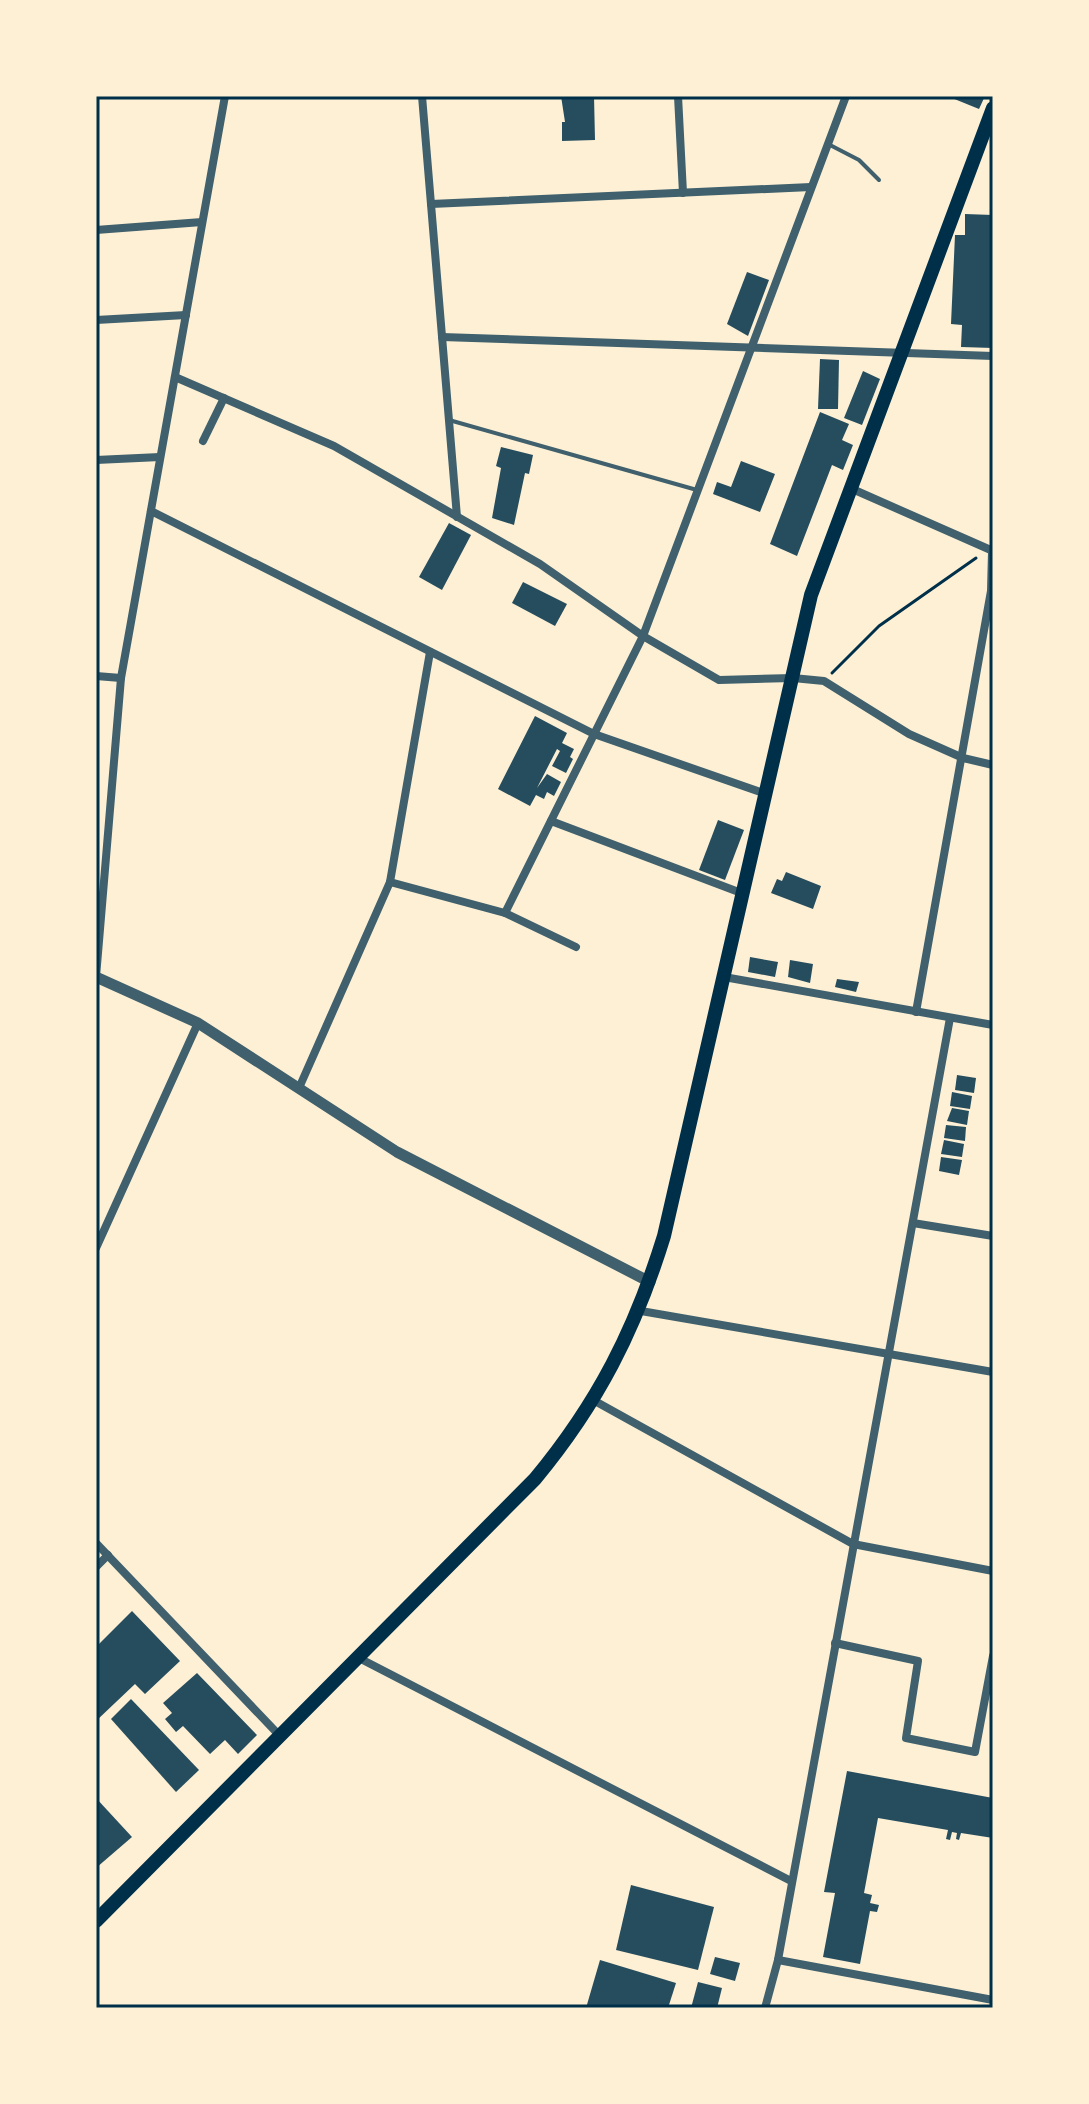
<svg xmlns="http://www.w3.org/2000/svg" width="1089" height="2104" font-family="Cabin,sans-serif">
<rect width="100%" height="100%" fill="#fdf0d5"/>
<g fill="#264d5e">
<polygon points="561,96 594,96 595,140 562,141 562,122 565,122"/>
<polygon points="947,96 985,96 979,109"/>
<polygon points="965,214 993,215 993,348 961,347 962,325 951,324 955,235 965,235"/>
<polygon points="747,272 769,280 748,336 727,324"/>
<polygon points="820,359 839,360 838,409 818,409"/>
<polygon points="863,371 880,379 862,425 844,418"/>
<polygon points="820,412 849,424 842,440 853,445 843,470 832,465 797,556 770,544"/>
<polygon points="501,447 533,455 529,474 525,473 514,525 492,518 501,468 496,466"/>
<polygon points="741,461 775,474 760,512 713,494 717,482 731,487"/>
<polygon points="449,523 471,535 442,590 419,577"/>
<polygon points="523,582 567,604 555,626 512,603"/>
<polygon points="535,716 567,733 562,743 574,749 570,757 573,759 566,773 552,766 560,751 557,749 537,788 547,774 561,782 554,796 547,792 544,799 536,795 530,806 498,789"/>
<polygon points="718,820 744,830 725,880 699,870"/>
<polygon points="786,872 821,886 813,909 771,893 777,879 782,881"/>
<polygon points="750,957 778,962 775,977 748,972"/>
<polygon points="790,960 813,964 810,983 788,977"/>
<polygon points="837,979 859,982 856,992 835,987"/>
<polygon points="957,1075 976,1078 974,1093 955,1090"/>
<polygon points="952,1092 972,1096 970,1109 950,1106"/>
<polygon points="952,1108 969,1111 967,1125 947,1121"/>
<polygon points="946,1125 966,1127 965,1141 944,1138"/>
<polygon points="944,1140 964,1144 962,1157 941,1154"/>
<polygon points="941,1157 962,1160 959,1175 939,1171"/>
<polygon points="132,1611 180,1661 145,1694 135,1684 96,1721 96,1647"/>
<polygon points="197,1673 257,1735 238,1754 225,1740 210,1754 183,1726 176,1732 165,1719 172,1713 163,1703"/>
<polygon points="131,1699 199,1770 176,1792 111,1719"/>
<polygon points="847,1771 993,1798 993,1838 961,1833 959,1840 956,1839 957,1833 952,1832 950,1840 946,1839 948,1830 878,1818 864,1893 872,1895 870,1903 879,1905 877,1912 870,1911 860,1964 823,1957 835,1893 824,1892"/>
<polygon points="96,1798 132,1837 96,1868"/>
<polygon points="631,1885 714,1907 698,1970 616,1950"/>
<polygon points="715,1957 740,1963 735,1981 710,1974"/>
<polygon points="600,1960 676,1983 668,2008 586,2008"/>
<polygon points="698,1982 722,1988 717,2008 691,2008"/>
</g>
<g fill="none" stroke-linecap="round" stroke-linejoin="round">
<polyline stroke="#003049" stroke-width="3" points="832,673 879,626 976,558"/>
<g stroke="#3f606c" stroke-width="4">
<polyline points="830,145 859,160 879,180"/>
<polyline points="449,420 697,490"/>
</g>
<g stroke="#3f606c" stroke-width="8">
<polyline points="422,96 457,517"/>
<polyline points="678,96 683,193"/>
<polyline points="431,204 811,187"/>
<polyline points="96,230 202,222"/>
<polyline points="96,320 186,315"/>
<polyline points="442,337 993,356"/>
<polyline points="175,377 334,446 540,564 643,636 719,680 793,678 824,681 909,734 963,758 993,765"/>
<polyline points="203,441 224,398"/>
<polyline points="96,460 160,457"/>
<polyline points="850,488 993,551"/>
<polyline points="151,511 594,734 766,794"/>
<polyline points="96,676 121,678"/>
<polyline points="551,821 744,894"/>
<polyline points="390,882 505,913 643,636 846,96"/>
<polyline points="505,913 576,947"/>
<polyline points="96,977 121,678 225,96"/>
<polyline points="724,977 993,1025"/>
<polyline points="916,1012 991,591 992,552"/>
<polyline points="299,1088 390,882 430,652"/>
<polyline points="913,1223 993,1236"/>
<polyline points="96,1248 198,1023"/>
<polyline points="641,1311 993,1372"/>
<polyline points="593,1400 853,1544 993,1571"/>
<polyline points="96,1543 279,1735"/>
<polyline points="96,1567 108,1555"/>
<polyline points="835,1643 918,1661 906,1738 975,1752 993,1656"/>
<polyline points="357,1657 791,1881"/>
<polyline points="778,1960 993,2000"/>
<polyline points="765,2008 778,1960 950,1018"/>
</g>
<polyline stroke="#3f606c" stroke-width="11" points="96,977 198,1023 397,1152 650,1282"/>
<path stroke="#003049" stroke-width="14" d="M96,1921L535,1479C598,1403 635,1330 664,1236L811,595L993,108"/>
</g>
<rect width="1089" height="2104" fill="none" stroke="#fdf0d5" stroke-width="196"/>
<rect x="98" y="98" width="893" height="1908" fill="none" stroke="#003049" stroke-width="3"/>
</svg>
